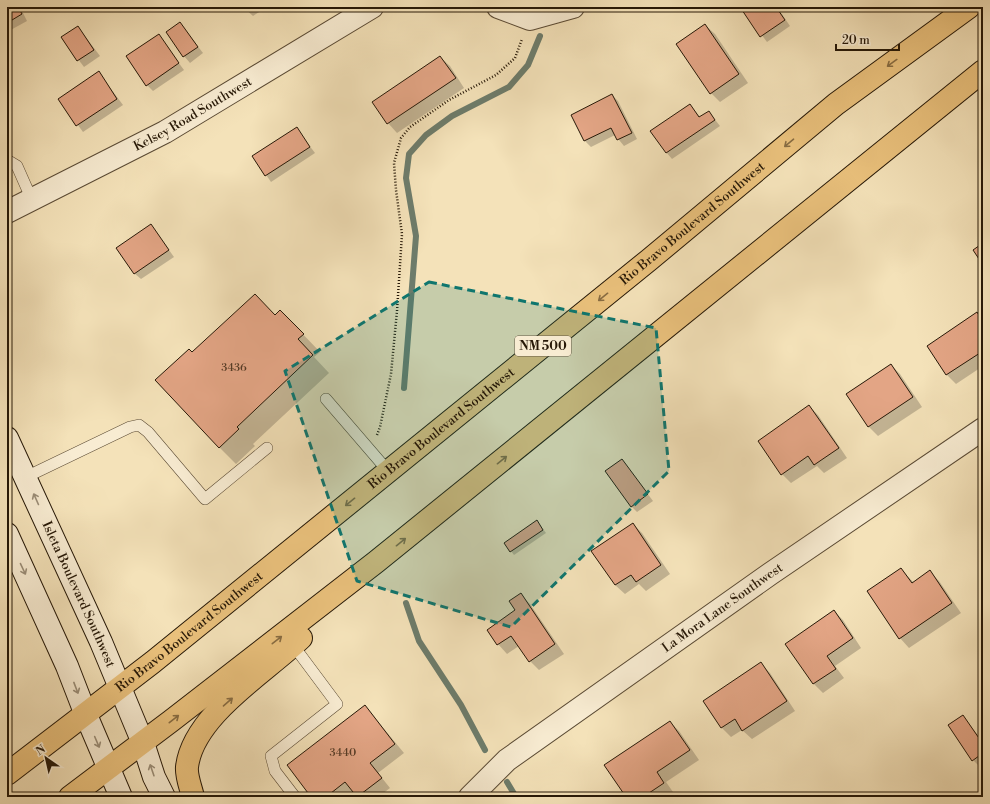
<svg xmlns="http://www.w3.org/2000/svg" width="990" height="804" font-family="'Libre Bodoni',serif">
<rect width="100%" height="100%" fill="#f4e2b9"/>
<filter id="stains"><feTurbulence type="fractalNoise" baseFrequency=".005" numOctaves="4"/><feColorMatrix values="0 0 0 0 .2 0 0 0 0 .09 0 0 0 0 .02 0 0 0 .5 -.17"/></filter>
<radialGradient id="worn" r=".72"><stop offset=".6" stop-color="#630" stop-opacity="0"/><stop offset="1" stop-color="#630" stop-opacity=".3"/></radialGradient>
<g fill="#0003">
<polygon points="7,7 20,7 27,21 7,32"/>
<polygon points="243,7 267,7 253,16"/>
<polygon points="741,7 777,7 790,26 767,42"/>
<polygon points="180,23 203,53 190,63 184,56"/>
<polygon points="705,25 715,34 748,83 720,102 711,93"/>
<polygon points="78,27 100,56 84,67 62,38"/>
<polygon points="158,35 184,70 153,91 147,85"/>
<polygon points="440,57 450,66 464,88 397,133 388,123 374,102"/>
<polygon points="99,73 123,105 83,132 59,99"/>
<polygon points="612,95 618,101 637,139 624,146 615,135 591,147 585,141 572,115"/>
<polygon points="690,105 701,118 709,112 720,126 672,159 666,152"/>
<polygon points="296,128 315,153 271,182 253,156"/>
<polygon points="151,225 174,257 141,279 134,273"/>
<polygon points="977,314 983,320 983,366 956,384 947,375 928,346"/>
<polygon points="275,316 297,328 320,352 314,357 329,373 253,444 255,446 236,464 219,447 193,353"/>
<polygon points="891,365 900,374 922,407 878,436 869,427 847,394"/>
<polygon points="809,406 818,415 847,458 824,473 817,466 791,483 782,474"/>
<polygon points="622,460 653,501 637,512 631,506"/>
<polygon points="633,524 642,533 670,574 646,591 639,584 625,594 615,585"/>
<polygon points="540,525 546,533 514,555 505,543"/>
<polygon points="901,569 914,583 930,572 939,581 961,613 909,648 900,638"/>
<polygon points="521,595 530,604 564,654 539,670 530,661 519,646 507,654 498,644 488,630 517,611"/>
<polygon points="834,611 843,620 861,648 835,666 844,678 823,693 814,684 786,644"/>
<polygon points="761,664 770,673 795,711 752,739 742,730 731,737 722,728 704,701"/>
<polygon points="365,706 404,753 378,773 390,788 378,797 358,797 354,792 347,797 313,797"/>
<polygon points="963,716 983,742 983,763 979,766 973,760"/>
<polygon points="670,722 679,731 699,760 666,782 673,792 666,797 627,797"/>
</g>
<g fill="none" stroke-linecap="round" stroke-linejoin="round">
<g stroke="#6d7c6b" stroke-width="6">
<polyline points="404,388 416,236 406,178 409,154 426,135 452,116 509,87 528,65 540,36"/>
<polyline points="406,603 419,641 461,705 485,750"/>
<polyline points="507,782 516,797"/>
</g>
</g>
<g fill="#e3a585" stroke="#261807">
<polygon points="7,7 18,7 22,14 7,23"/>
<polygon points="740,7 776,7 785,20 760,37"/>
<polygon points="180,22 198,47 183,57 166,32"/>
<polygon points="705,24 739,74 710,94 676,44"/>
<polygon points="78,26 94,50 77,61 61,37"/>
<polygon points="159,34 179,63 146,86 126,56"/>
<polygon points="440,56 456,78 387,124 372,102"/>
<polygon points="99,71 117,99 76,126 58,99"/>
<polygon points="612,94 632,133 617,140 611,128 584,141 571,115"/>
<polygon points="690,104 699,117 709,111 715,120 666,153 650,131"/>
<polygon points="297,127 310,147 265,176 252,156"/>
<polygon points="151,224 169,250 134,274 116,248"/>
<polygon points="983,243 983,265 973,250"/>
<polygon points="255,294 275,315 280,310 304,334 298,339 313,355 237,427 239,429 219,448 155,380 189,349 192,352"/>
<polygon points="977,312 983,322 983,351 946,375 927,346"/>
<polygon points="891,364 913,397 868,427 846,394"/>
<polygon points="809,405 839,448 814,465 808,456 781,475 758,441"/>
<polygon points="622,459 648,494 631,507 605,471"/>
<polygon points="537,520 543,530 510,552 504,543"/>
<polygon points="633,523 661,565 636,582 631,575 615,585 591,551"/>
<polygon points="901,568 912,583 930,570 952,603 899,639 867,591"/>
<polygon points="521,593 555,644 529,662 511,636 497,645 487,630 515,610 509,601"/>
<polygon points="834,610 853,638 827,656 836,669 813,684 785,644"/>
<polygon points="761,662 787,701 742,731 735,719 721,728 703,701"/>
<polygon points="365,705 395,744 370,763 382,778 357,797 345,782 326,797 311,797 287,765"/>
<polygon points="963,715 983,744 983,753 972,761 948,725"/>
<polygon points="670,721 690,750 657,772 664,783 643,797 626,797 604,765"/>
</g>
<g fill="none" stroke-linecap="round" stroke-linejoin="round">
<defs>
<g id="lane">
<polyline points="7,160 17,166 32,200"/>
<polyline points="326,399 388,471"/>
<polyline points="26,477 130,427 139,425 148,432 205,499 267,448"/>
<polyline points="293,645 337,704 271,756 275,771 295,797"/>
</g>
<g id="street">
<polyline points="498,7 530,19 573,7"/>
<path id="s1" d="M7,212L165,132L372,7"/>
<path id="s2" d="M470,797L507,760L770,574L983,429"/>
</g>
<g id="secondary">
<path id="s3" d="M7,438L101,642L143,743L154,777L164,797"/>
<polyline points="7,534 67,666 86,715 121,797"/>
</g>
<g id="primary">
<path id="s4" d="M7,774L153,662L649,260L836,104L969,7"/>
<polyline points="70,797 171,721 376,562 983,71"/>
<path d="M193,797C191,788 186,776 187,767C193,715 266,672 301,638"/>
</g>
</defs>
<use href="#lane" stroke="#5a4a34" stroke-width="12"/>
<use href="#street" stroke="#5a4a34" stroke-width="24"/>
<use href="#secondary" stroke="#261807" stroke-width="24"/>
<use href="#primary" stroke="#261807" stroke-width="24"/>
<polyline stroke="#261807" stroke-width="2.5" stroke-dasharray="1 2" stroke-linecap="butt" points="377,435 380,427 391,374 397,311 402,234 396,190 394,163 401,138 410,127 449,100 496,75 515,58 522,39"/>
<use href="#lane" stroke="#f8ecd2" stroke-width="11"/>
<use href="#street" stroke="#f8ecd2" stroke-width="22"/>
<use href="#secondary" stroke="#f8ecd2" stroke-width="22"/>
<use href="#primary" stroke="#eac17c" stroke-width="22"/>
</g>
<defs><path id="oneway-shaft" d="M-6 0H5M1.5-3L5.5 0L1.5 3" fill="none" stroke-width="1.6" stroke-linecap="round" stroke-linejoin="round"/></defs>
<g stroke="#886c42">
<use href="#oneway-shaft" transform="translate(892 63) rotate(144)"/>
<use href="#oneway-shaft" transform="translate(789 143) rotate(140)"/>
<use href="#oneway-shaft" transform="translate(603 297) rotate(141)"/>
<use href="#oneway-shaft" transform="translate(502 460) rotate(-39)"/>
<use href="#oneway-shaft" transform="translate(350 502) rotate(141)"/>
<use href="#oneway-shaft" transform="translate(401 542) rotate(-39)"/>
<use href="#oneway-shaft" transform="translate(277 640) rotate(-38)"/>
<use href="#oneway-shaft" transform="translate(228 702) rotate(-41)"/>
<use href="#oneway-shaft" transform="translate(174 719) rotate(-38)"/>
</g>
<g stroke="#9a8d77">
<use href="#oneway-shaft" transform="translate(36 499) rotate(-114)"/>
<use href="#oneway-shaft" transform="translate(23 569) rotate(65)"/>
<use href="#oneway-shaft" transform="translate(76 688) rotate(69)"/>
<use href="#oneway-shaft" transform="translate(97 742) rotate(67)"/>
<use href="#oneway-shaft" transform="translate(152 770) rotate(-109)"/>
</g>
<path fill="#0f766e" fill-opacity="0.2" stroke="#0f766e" stroke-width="3" stroke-dasharray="8 5" stroke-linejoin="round" d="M429,282L656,328L669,471L511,627L357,581L285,371Z"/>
<g text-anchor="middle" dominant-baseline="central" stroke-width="3" stroke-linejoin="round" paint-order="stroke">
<g font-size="11" fill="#553b26">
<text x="234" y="368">3436</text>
<text x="343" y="753">3440</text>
</g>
<rect fill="#f8ecd2" stroke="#655844" stroke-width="1" x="515" y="336" width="56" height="20" rx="3"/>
<g font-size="12" font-weight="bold" fill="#261807">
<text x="543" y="346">NM 500</text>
</g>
<g font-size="13" fill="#261807" stroke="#f8ecd2">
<text stroke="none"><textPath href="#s1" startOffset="210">Kelsey Road Southwest</textPath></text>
<text stroke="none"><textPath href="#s4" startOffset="879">Rio Bravo Boulevard Southwest</textPath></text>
<text stroke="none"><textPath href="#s4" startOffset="555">Rio Bravo Boulevard Southwest</textPath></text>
<text stroke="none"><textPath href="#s3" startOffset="172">Isleta Boulevard Southwest</textPath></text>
<text stroke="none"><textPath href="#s2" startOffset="316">La Mora Lane Southwest</textPath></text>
<text stroke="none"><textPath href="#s4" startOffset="231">Rio Bravo Boulevard Southwest</textPath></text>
</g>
</g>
<rect width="990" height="804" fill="none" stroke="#f4e2b9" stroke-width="24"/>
<rect x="8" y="8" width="974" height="788" fill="none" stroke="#261807" stroke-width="2"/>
<rect x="12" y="12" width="966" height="780" fill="none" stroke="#261807"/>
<g transform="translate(46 758) rotate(326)" stroke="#f8ecd2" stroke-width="3" paint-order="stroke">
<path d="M0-3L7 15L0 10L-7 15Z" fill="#261807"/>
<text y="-6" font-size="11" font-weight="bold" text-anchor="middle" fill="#261807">N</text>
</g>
<path d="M836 44v6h63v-6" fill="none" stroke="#261807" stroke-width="2"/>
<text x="842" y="44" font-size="12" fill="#261807" stroke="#f8ecd2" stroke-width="3" paint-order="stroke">20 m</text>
<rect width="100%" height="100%" filter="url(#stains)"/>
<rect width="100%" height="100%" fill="url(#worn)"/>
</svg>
